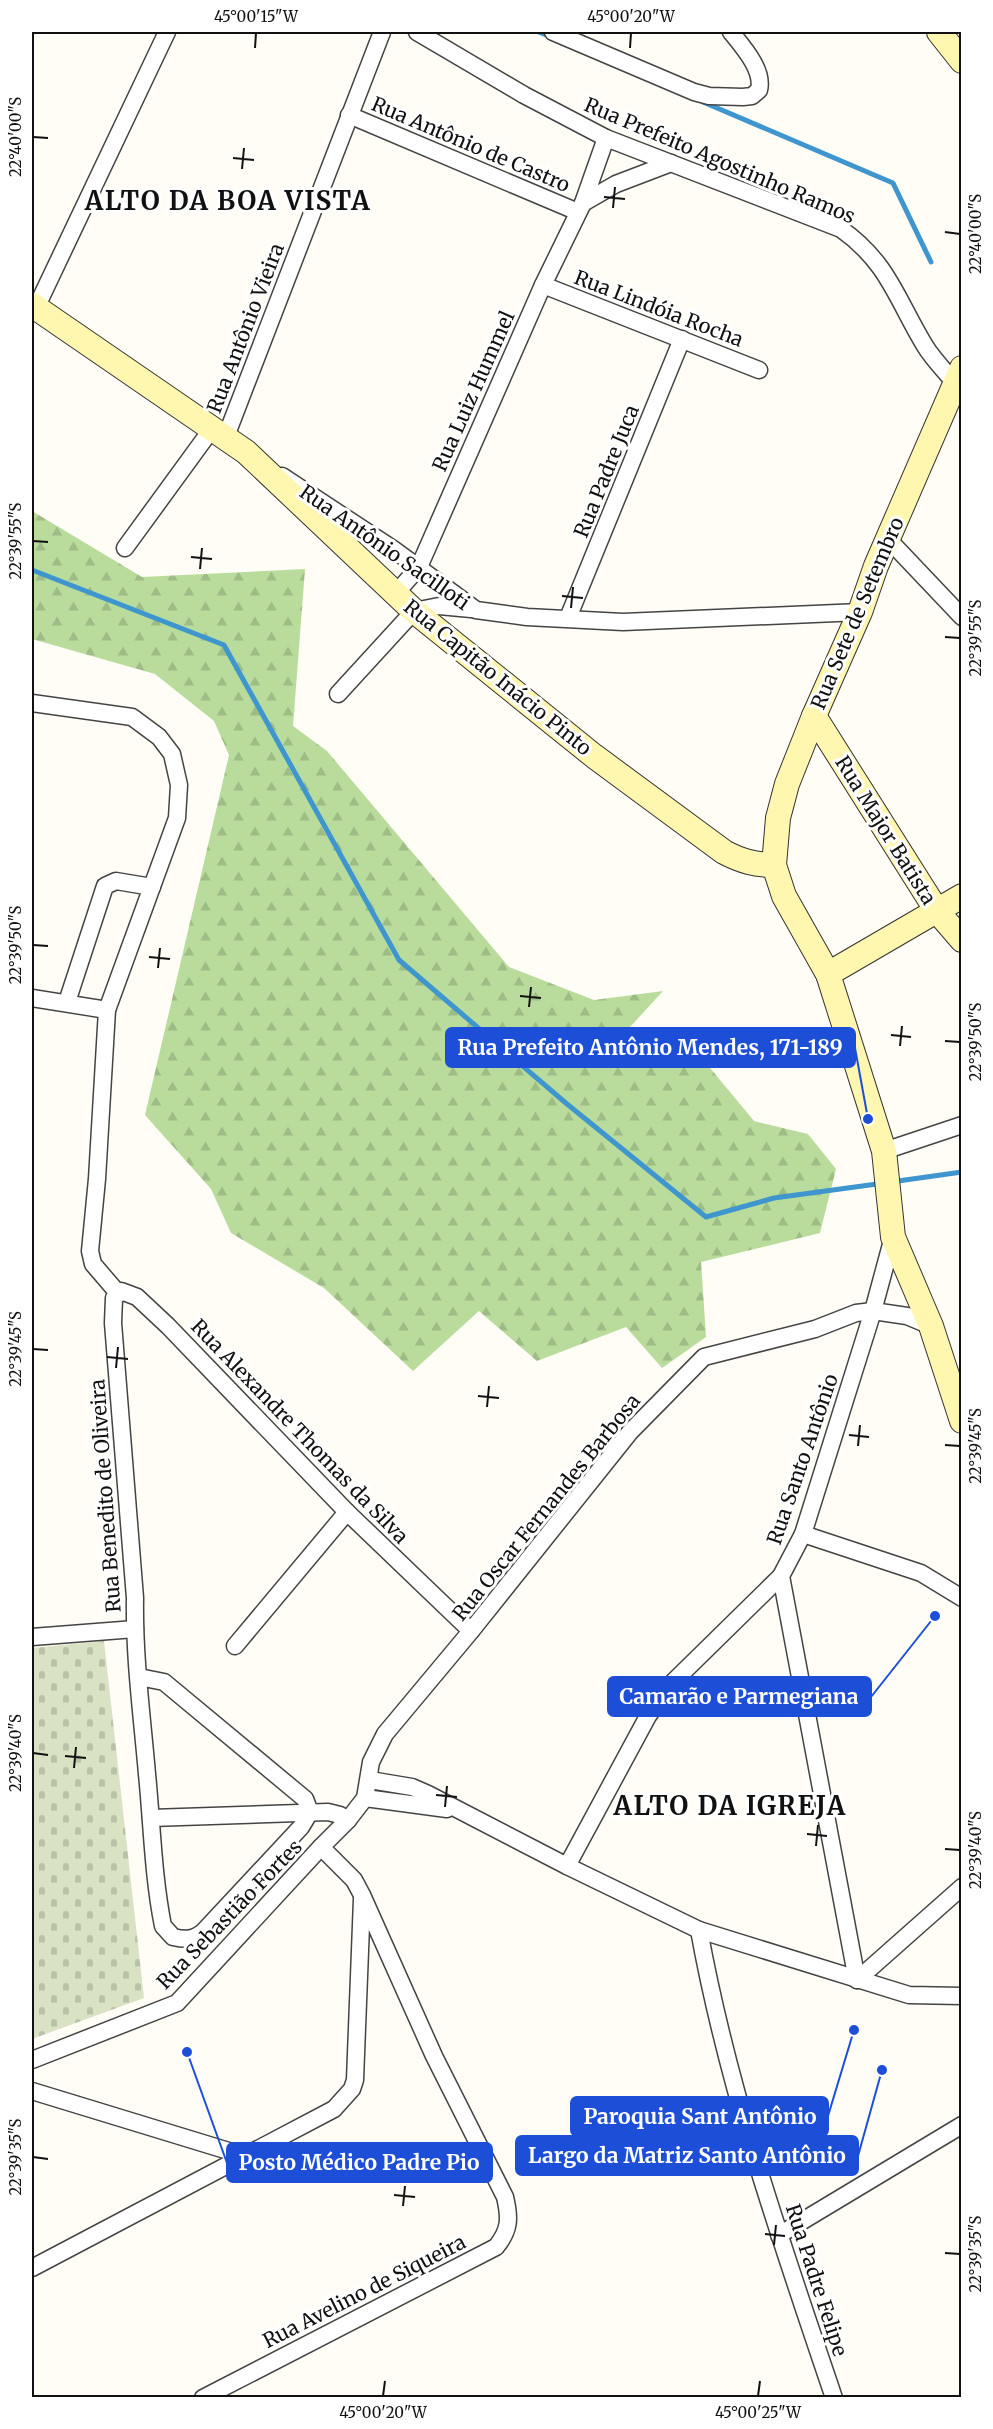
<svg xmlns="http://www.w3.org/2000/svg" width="993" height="2429" font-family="Merriweather,serif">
<defs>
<pattern id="forest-firs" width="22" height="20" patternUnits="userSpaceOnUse" patternTransform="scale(1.5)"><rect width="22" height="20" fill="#b9dc9c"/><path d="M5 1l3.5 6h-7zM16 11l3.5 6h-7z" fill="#9ebc85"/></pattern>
<pattern id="cemetery-stones" width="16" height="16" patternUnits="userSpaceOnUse" patternTransform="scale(1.5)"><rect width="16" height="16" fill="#d9e3c4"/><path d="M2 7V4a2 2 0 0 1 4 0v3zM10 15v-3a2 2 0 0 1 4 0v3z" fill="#b9c2a7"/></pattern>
</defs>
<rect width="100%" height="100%" fill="#fffdf5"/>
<polygon fill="url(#forest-firs)" points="32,511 142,577 305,569 293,726 327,751 509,967 594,1000 663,991 620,1038 662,1063 701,1057 754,1121 808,1134 836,1169 820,1233 701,1262 706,1337 662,1368 626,1327 537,1361 479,1311 413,1371 324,1288 231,1233 211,1189 145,1115 229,755 214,721 155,674 32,639"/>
<polygon fill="url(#cemetery-stones)" points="104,1641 144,1998 32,2039 32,1648"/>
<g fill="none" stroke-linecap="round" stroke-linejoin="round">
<g stroke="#3f96cf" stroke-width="5">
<polyline points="539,32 551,37"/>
<polyline points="703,102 893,183 931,262"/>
<polyline points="32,570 224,645 399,960 567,1104 706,1217 774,1198 877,1184"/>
<polyline points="898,1181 962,1172"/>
</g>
<defs>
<g id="street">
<path d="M417,32L524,95L606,138L841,229C888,262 897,300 925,346C933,359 944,370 954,382"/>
<path d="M553,32L694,92L709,96L743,97L752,96L759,90C764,70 743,47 731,32"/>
<polyline points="349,115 578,212"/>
<polyline points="583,203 616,184 671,163"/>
<polyline points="543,285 759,370"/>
<polyline points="36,308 167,32"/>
<polyline points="225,439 382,32"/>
<polyline points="282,476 393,549 476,610 527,617 623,622 860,612"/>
<polyline points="888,539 962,617"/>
<polyline points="125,548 211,430"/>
<polyline points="396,593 419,567 543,285 583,203 606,138"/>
<polyline points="568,618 682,339"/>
<polyline points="338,694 414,611 439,606 471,609"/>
<polyline points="32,703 132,717 159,737 172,754 179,785 177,818 107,1010 97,1179 90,1251 93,1264 117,1292"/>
<polyline points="32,998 107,1010"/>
<polyline points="67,1002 105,886 116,881 152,887"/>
<polyline points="884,1151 962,1125"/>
<polyline points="803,1534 921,1573 962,1598"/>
<polyline points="32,1637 135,1629"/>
<polyline points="235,1646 347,1512"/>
<path d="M139,1677L164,1682L305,1799L310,1812L301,1827L204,1931C194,1940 186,1940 173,1937L163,1926C153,1876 152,1824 147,1774C142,1716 134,1657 135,1598L113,1323L114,1298L121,1291L137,1297L168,1326L347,1512L471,1631"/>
<polyline points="370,1780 412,1787 428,1794 567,1866 699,1930 909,1995 962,1996"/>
<polyline points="365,1798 447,1809"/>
<polyline points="151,1818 328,1812 340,1815 348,1820"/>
<polyline points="567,1866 648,1716 668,1687 781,1576"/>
<path d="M699,1930C728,2090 782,2244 834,2398"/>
<polyline points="857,1980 781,1576 803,1534 873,1311 893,1237"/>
<polyline points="857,1980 962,1887"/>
<polyline points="32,2060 177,2003 321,1847"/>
<polyline points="32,2091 245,2156"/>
<polyline points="779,2235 962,2125"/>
<polyline points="32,2268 334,2109 352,2089 355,2080 362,1899"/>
<path d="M203,2398L496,2247C510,2230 510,2218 505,2197L434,2056L362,1895L354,1880L321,1847L348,1820L365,1798L371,1762L385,1734L471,1631L630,1432L704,1357L815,1329L856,1313L873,1311L907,1316L931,1326"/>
</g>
<g id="secondary">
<polyline points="939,32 962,61"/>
<path d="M32,305L246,452L414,611L594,756L724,852C741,861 755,865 774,865"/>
<polyline points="962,368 876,566 860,612 814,716 787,784 778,818 774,865 784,896 828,974 884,1151 893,1237 931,1326 962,1421"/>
<polyline points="814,716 937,911 962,940"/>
<polyline points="828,974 962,896"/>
</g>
</defs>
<use href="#street" stroke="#444" stroke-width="19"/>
<use href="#secondary" stroke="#333" stroke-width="26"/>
<use href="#street" stroke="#fff" stroke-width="16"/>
<use href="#secondary" stroke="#fff6b0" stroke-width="24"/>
</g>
<path fill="none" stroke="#111" stroke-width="2" d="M255,48L256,33M630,48L631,33M33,137L48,138M233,158L254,160M242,169L244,148M604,197L625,199M613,208L615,187M945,232L960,234M33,541L48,542M191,557L212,559M200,569L202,548M562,596L583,598M571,608L573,587M945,637L960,638M33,945L48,946M149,957L170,959M158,968L160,948M520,996L541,998M529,1007L531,987M891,1035L911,1037M945,1041L960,1042M900,1046L902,1026M33,1349L48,1350M107,1357L128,1359M116,1368L118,1347M478,1396L499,1398M487,1407L489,1386M849,1435L869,1437M945,1445L960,1446M858,1446L860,1425M33,1753L48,1755M65,1756L86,1758M74,1768L76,1747M436,1795L457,1797M445,1807L447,1786M807,1834L827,1836M816,1846L818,1825M945,1849L960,1850M33,2157L48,2159M394,2195L415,2197M403,2206L405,2186M765,2234L785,2236M774,2245L776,2225M945,2253L960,2254M383,2396L385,2381M758,2396L760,2381"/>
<g text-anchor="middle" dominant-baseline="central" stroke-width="6" stroke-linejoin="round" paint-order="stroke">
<g font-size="20" fill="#111" stroke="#fff">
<text transform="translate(471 144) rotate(23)">Rua Antônio de Castro</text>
<text transform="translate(720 160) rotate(23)">Rua Prefeito Agostinho Ramos</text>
<text transform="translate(659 308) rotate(21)">Rua Lindóia Rocha</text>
<text transform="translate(245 328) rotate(-69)">Rua Antônio Vieira</text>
<text transform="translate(473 391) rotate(-66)">Rua Luiz Hummel</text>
<text transform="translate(606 471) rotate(-68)">Rua Padre Juca</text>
<text transform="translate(385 547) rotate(35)">Rua Antônio Sacilloti</text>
<text transform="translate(857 613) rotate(-67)">Rua Sete de Setembro</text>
<text transform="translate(498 677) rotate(39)">Rua Capitão Inácio Pinto</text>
<text transform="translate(886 830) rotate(58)">Rua Major Batista</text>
<text transform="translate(300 1431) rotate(46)">Rua Alexandre Thomas da Silva</text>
<text transform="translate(802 1459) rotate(-71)">Rua Santo Antônio</text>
<text transform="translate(105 1496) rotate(-94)">Rua Benedito de Oliveira</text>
<text transform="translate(546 1507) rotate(-51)">Rua Oscar Fernandes Barbosa</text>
<text transform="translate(229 1914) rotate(-46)">Rua Sebastião Fortes</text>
<text transform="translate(817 2280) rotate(72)">Rua Padre Felipe</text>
<text transform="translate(364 2291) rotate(-27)">Rua Avelino de Siqueira</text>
</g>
<g font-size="26" font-weight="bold" letter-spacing="1.5" fill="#111" stroke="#fff">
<text x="228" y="200">ALTO DA BOA VISTA</text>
<text x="730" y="1805">ALTO DA IGREJA</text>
</g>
</g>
<path fill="none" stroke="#1d4ed8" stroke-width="2" d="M868 1119L855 1048M935 1616L871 1697M854 2030L828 2116M882 2070L858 2156M187 2052L227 2163"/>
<g fill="#1d4ed8" stroke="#fff" stroke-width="2">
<circle cx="868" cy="1119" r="6"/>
<circle cx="935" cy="1616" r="6"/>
<circle cx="854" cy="2030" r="6"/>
<circle cx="882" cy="2070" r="6"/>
<circle cx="187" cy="2052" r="6"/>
</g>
<g fill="#1d4ed8" stroke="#1d4ed8" stroke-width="2">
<rect x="446" y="1028" width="409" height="39" rx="6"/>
<rect x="608" y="1677" width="263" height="39" rx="6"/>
<rect x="571" y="2097" width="257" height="39" rx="6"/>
<rect x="516" y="2136" width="342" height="39" rx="6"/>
<rect x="227" y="2143" width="265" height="39" rx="6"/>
</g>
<g font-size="21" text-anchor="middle" font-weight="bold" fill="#fff">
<text x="650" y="1055">Rua Prefeito Antônio Mendes, 171-189</text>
<text x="739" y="1704">Camarão e Parmegiana</text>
<text x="700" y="2124">Paroquia Sant Antônio</text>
<text x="687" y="2163">Largo da Matriz Santo Antônio</text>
<text x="359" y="2170">Posto Médico Padre Pio</text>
</g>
<rect width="993" height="2429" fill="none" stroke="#ffffff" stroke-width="66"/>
<rect x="33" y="33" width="927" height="2363" fill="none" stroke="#111" stroke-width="2"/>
<g font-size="15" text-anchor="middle" fill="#111">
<text x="256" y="22">45°00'15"W</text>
<text x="631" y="22">45°00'20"W</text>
<text transform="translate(16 137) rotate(-90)" y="5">22°40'00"S</text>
<text transform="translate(976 234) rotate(-90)" y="5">22°40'00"S</text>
<text transform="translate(16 541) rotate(-90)" y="5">22°39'55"S</text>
<text transform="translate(976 638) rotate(-90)" y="5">22°39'55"S</text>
<text transform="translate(16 945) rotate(-90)" y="5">22°39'50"S</text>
<text transform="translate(976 1042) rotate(-90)" y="5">22°39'50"S</text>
<text transform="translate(16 1349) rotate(-90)" y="5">22°39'45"S</text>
<text transform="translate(976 1446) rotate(-90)" y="5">22°39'45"S</text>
<text transform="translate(16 1753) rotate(-90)" y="5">22°39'40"S</text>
<text transform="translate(976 1850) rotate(-90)" y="5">22°39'40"S</text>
<text transform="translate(16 2157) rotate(-90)" y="5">22°39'35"S</text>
<text transform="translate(976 2254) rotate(-90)" y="5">22°39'35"S</text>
<text x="383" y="2418">45°00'20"W</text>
<text x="758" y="2418">45°00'25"W</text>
</g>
</svg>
